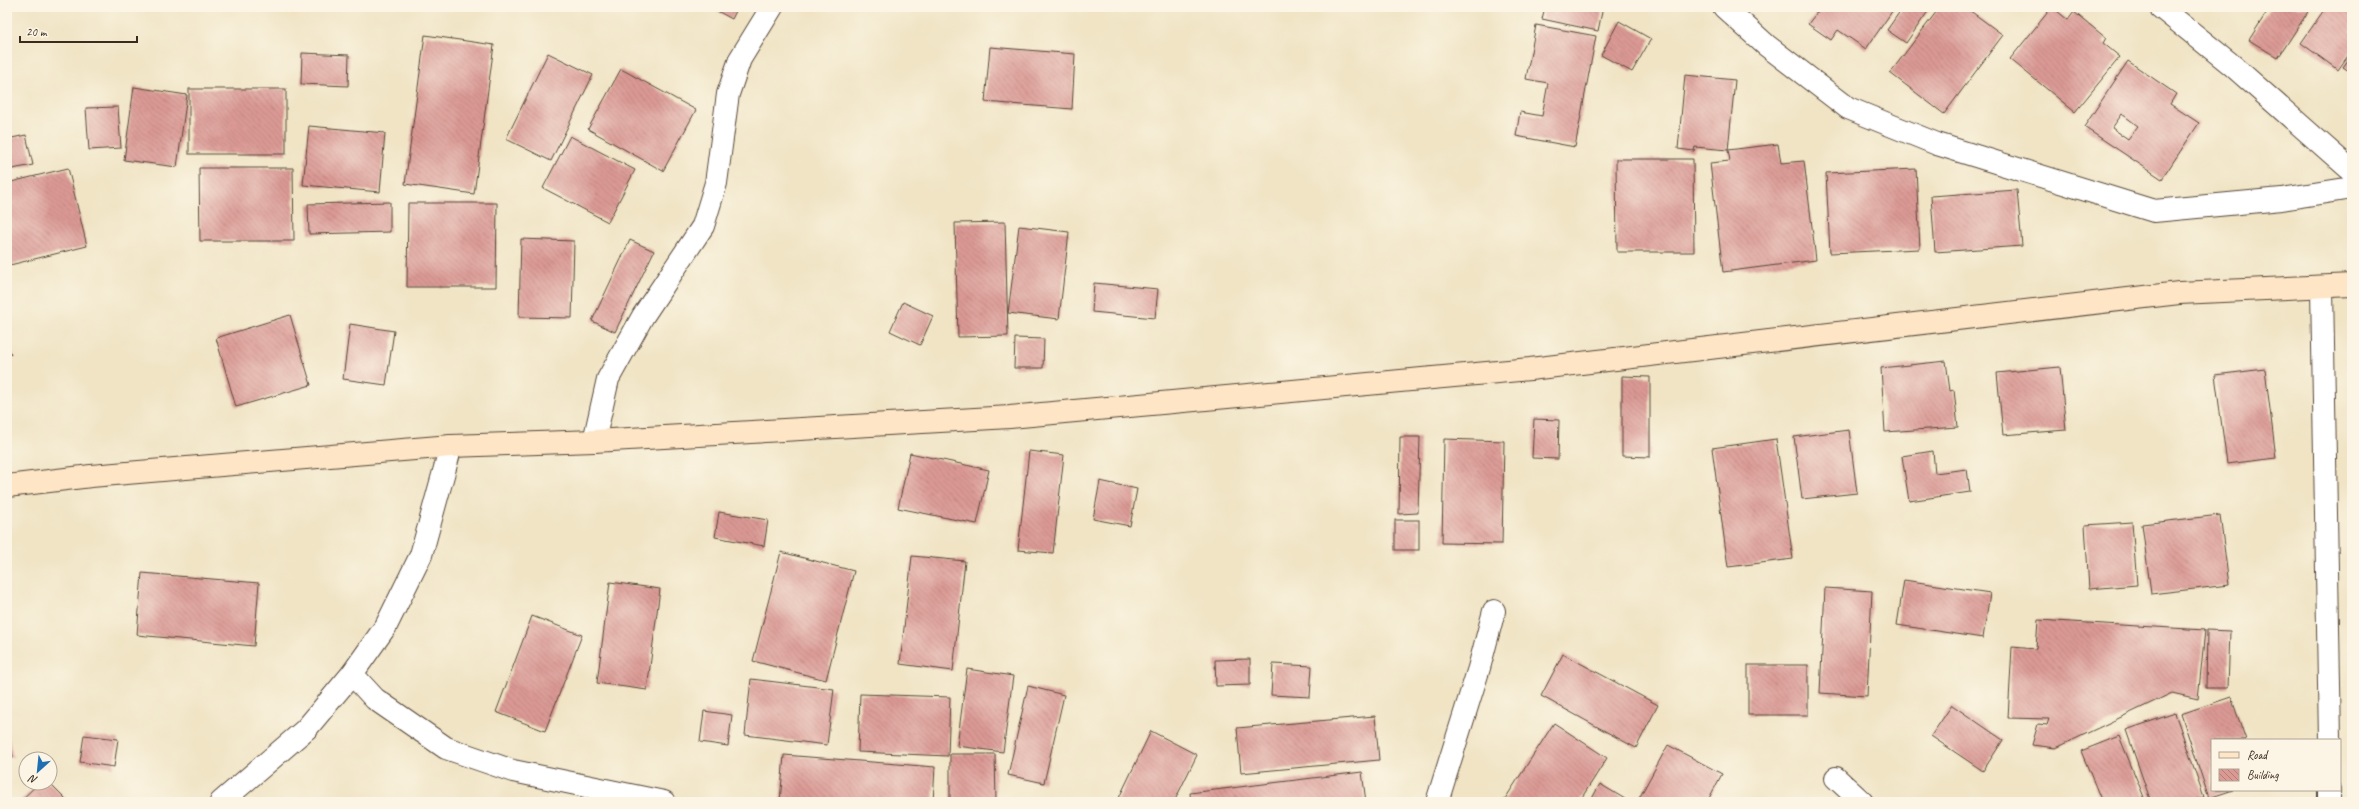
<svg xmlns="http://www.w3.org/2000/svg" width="2359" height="809" font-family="Caveat,sans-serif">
<defs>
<pattern id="building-back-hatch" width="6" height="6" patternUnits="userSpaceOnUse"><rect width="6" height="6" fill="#db9994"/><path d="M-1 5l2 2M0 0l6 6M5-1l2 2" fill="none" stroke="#b37d78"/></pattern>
</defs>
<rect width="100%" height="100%" fill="#fcf5e5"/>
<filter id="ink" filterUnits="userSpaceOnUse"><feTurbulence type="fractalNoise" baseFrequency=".025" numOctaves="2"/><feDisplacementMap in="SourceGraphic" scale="8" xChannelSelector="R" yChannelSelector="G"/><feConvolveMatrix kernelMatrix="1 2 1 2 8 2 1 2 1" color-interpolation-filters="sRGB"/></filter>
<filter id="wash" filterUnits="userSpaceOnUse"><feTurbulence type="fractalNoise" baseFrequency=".012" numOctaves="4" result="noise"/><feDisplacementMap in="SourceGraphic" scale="16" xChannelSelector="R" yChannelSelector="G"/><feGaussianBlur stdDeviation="0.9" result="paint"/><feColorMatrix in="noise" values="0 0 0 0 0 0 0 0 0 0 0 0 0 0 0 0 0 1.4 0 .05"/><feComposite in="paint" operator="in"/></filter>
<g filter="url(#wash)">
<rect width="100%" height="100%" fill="#f0e4c5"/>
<g id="blocks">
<g fill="url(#building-back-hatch)" fill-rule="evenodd">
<polygon points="710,7 738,7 732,19"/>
<polygon points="1545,7 1603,7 1598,31 1542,19"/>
<polygon points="1821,7 1895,7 1866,49 1838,30 1831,40 1808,24"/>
<polygon points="1903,7 1931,7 1906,43 1887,30"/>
<polygon points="1940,7 1965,7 2003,35 1944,114 1890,73"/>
<polygon points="2052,7 2068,20 2074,12 2106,38 2103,43 2120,57 2075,112 2010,59"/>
<polygon points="2270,7 2311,7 2278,58 2249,40"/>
<polygon points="2326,7 2352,7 2352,50 2338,70 2301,43"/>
<polygon points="1619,21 1651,39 1632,72 1601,55"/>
<polygon points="1536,25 1596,36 1575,147 1516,136 1520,112 1542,116 1548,83 1526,79"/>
<polygon points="425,35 494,45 474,194 405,184"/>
<polygon points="990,47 1075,54 1072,109 985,102"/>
<polygon points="302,53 349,55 348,86 301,84"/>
<polygon points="548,53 593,75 551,161 506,139"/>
<polygon points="2352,55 2352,73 2343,67"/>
<path d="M2128,61L2176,94L2170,104L2199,123L2162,179L2084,127ZM2122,114L2138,126L2128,139L2112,128Z"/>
<polygon points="621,69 696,110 663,171 588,129"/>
<polygon points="1685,75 1735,80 1728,150 1695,147 1694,151 1678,149"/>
<polygon points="134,87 187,95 177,167 124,160"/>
<rect x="189" y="89" width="97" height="65"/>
<polygon points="118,107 121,148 89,150 86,108"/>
<polygon points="309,126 385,133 380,192 303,185"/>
<polygon points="26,135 33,165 7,170 7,139"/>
<polygon points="570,136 635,170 608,222 543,188"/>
<polygon points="1778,144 1781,163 1804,161 1816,260 1723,272 1710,163 1730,161 1728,150"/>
<polygon points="1616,159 1693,159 1694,252 1617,252"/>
<polygon points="68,168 87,246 10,265 7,253 7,183"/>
<polygon points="199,168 293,168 294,241 200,241"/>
<polygon points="1916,169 1920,249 1830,253 1826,173"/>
<polygon points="2017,190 2022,246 1935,252 1931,196"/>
<polygon points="390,202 390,232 309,234 308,204"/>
<polygon points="408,203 497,203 496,287 407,287"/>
<polygon points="1005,222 1008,336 958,337 955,223"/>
<polygon points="1019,226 1069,232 1059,319 1008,313"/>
<polygon points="521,239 574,241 572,318 519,317"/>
<polygon points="630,240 654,251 615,332 592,321"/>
<polygon points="1094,283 1158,289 1155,318 1092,312"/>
<polygon points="903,302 933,316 920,345 890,331"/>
<polygon points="290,315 311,385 236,407 216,338"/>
<polygon points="350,324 394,331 386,385 343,379"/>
<polygon points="1015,338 1044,339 1043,368 1014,368"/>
<polygon points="7,340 11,355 7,356"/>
<polygon points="1946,361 1950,391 1954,390 1958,427 1885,432 1881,368"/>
<polygon points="2060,367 2066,430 2003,435 1997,373"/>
<polygon points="2265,369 2276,458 2227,464 2215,375"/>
<polygon points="1622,376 1650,377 1650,457 1622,456"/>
<polygon points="1534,419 1559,420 1558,459 1532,458"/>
<polygon points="1849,430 1857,493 1802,499 1794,437"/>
<polygon points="1400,437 1420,437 1418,513 1399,514"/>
<polygon points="1444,439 1504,441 1502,544 1442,543"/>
<polygon points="1776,439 1793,559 1728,567 1712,448"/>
<polygon points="1029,451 1064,455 1053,553 1018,550"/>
<polygon points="1933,451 1935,473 1967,469 1970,492 1909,501 1902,456"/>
<polygon points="910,453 989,470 977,524 898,508"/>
<polygon points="1100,481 1137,489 1130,526 1093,519"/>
<polygon points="719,512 768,520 764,546 715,537"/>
<polygon points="2220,515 2229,585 2151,594 2142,524"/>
<rect x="1395" y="520" width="24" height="30"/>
<polygon points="2132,522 2137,585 2089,589 2085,525"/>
<polygon points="781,552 854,571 826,680 753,661"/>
<polygon points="912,556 965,561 953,671 900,664"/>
<polygon points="142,573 259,583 254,646 137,635"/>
<polygon points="1904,580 1990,593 1983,638 1897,625"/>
<polygon points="610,582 660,589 647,690 597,683"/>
<polygon points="1825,588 1872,591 1867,696 1820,693"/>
<polygon points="532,616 582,635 545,731 496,712"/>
<polygon points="2038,620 2205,630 2198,699 2172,693 2056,748 2032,745 2038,724 2047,725 2049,719 2008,718 2012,647 2036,649"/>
<polygon points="2207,630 2230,631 2228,688 2206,688"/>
<polygon points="1563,654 1658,705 1636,748 1541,696"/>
<polygon points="1250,659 1250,685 1216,686 1215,660"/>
<polygon points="1273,664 1312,666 1310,697 1271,695"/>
<rect x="1748" y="665" width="60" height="50"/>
<polygon points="967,669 1013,676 1003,752 957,746"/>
<polygon points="751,679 834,689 827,745 745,735"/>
<polygon points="1028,686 1064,695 1044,783 1008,775"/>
<polygon points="860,694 950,697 948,756 858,752"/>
<polygon points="2231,697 2246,740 2212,740 2212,790 2233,790 2209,798 2181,714"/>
<polygon points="1952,705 2003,740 1983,771 1931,736"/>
<polygon points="704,711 732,715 728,746 700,742"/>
<polygon points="2175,713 2204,797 2188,802 2151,802 2126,730"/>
<polygon points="1375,716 1379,760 1241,773 1237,728"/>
<polygon points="1554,723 1607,758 1579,802 1503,802"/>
<polygon points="7,730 13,757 7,758"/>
<polygon points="1151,731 1197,755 1174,802 1117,802"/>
<polygon points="84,735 118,739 114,767 80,762"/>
<polygon points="2119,736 2146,802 2102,802 2081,751"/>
<polygon points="1668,745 1722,774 1707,802 1637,802"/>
<polygon points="950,754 995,754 996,802 950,802"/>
<polygon points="784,755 935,767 933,802 780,802"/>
<polygon points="1362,772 1366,802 1191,802 1190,793"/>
<polygon points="39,783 50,783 69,802 19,802"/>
<polygon points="1600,784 1630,802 1590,802"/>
</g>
</g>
</g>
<g filter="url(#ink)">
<use href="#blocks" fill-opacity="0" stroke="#564637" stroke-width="1"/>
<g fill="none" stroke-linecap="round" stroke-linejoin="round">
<defs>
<g id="street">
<polyline points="1724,7 1766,45 1848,108 1937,144 2154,211 2282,199 2352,188"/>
<polyline points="2160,7 2232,65 2352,171"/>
<polyline points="2322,288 2330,740"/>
<polyline points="594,441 608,379 643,316 703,226 716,183 728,94 740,59 772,7"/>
<polyline points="352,674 375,699 446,748 513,771 664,802"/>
<polyline points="1836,778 1862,802"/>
<polyline points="221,802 306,729 352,674 386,626 421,555 451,446"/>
<polyline points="1437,802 1479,668 1494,611"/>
<polyline points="2329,802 2329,790"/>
</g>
<polyline id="secondary" points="7,486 91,476 451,446 594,441 1010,417 1530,369 2179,293 2352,285"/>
</defs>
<use href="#street" stroke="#564637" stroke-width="24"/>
<use href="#secondary" stroke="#564637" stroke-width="24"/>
<use href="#street" stroke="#fff" stroke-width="22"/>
<use href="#secondary" stroke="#fde5c5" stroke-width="22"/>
</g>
</g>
<rect width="2359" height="809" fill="none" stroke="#fcf5e5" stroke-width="24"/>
<rect x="2211" y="739" width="130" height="52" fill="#fcf5e5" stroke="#afa495"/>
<rect x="2219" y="752" width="20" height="6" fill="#fde5c5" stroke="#afa495"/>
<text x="2247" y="759" font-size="12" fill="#3b2a1e">Road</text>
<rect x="2219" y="769" width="20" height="12" fill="url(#building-back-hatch)" stroke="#afa495"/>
<text x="2247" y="779" font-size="12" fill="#3b2a1e">Building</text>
<g transform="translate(38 771) rotate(207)"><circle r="19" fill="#fcf5e5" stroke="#afa495"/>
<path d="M0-3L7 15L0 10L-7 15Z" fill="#1f6fb2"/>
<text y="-6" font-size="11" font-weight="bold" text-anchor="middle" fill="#3b2a1e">N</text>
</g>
<path d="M20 36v6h117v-6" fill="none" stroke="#3b2a1e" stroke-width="2"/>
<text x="26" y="36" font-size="12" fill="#3b2a1e" stroke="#fcf5e5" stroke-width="3" paint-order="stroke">20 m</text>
</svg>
